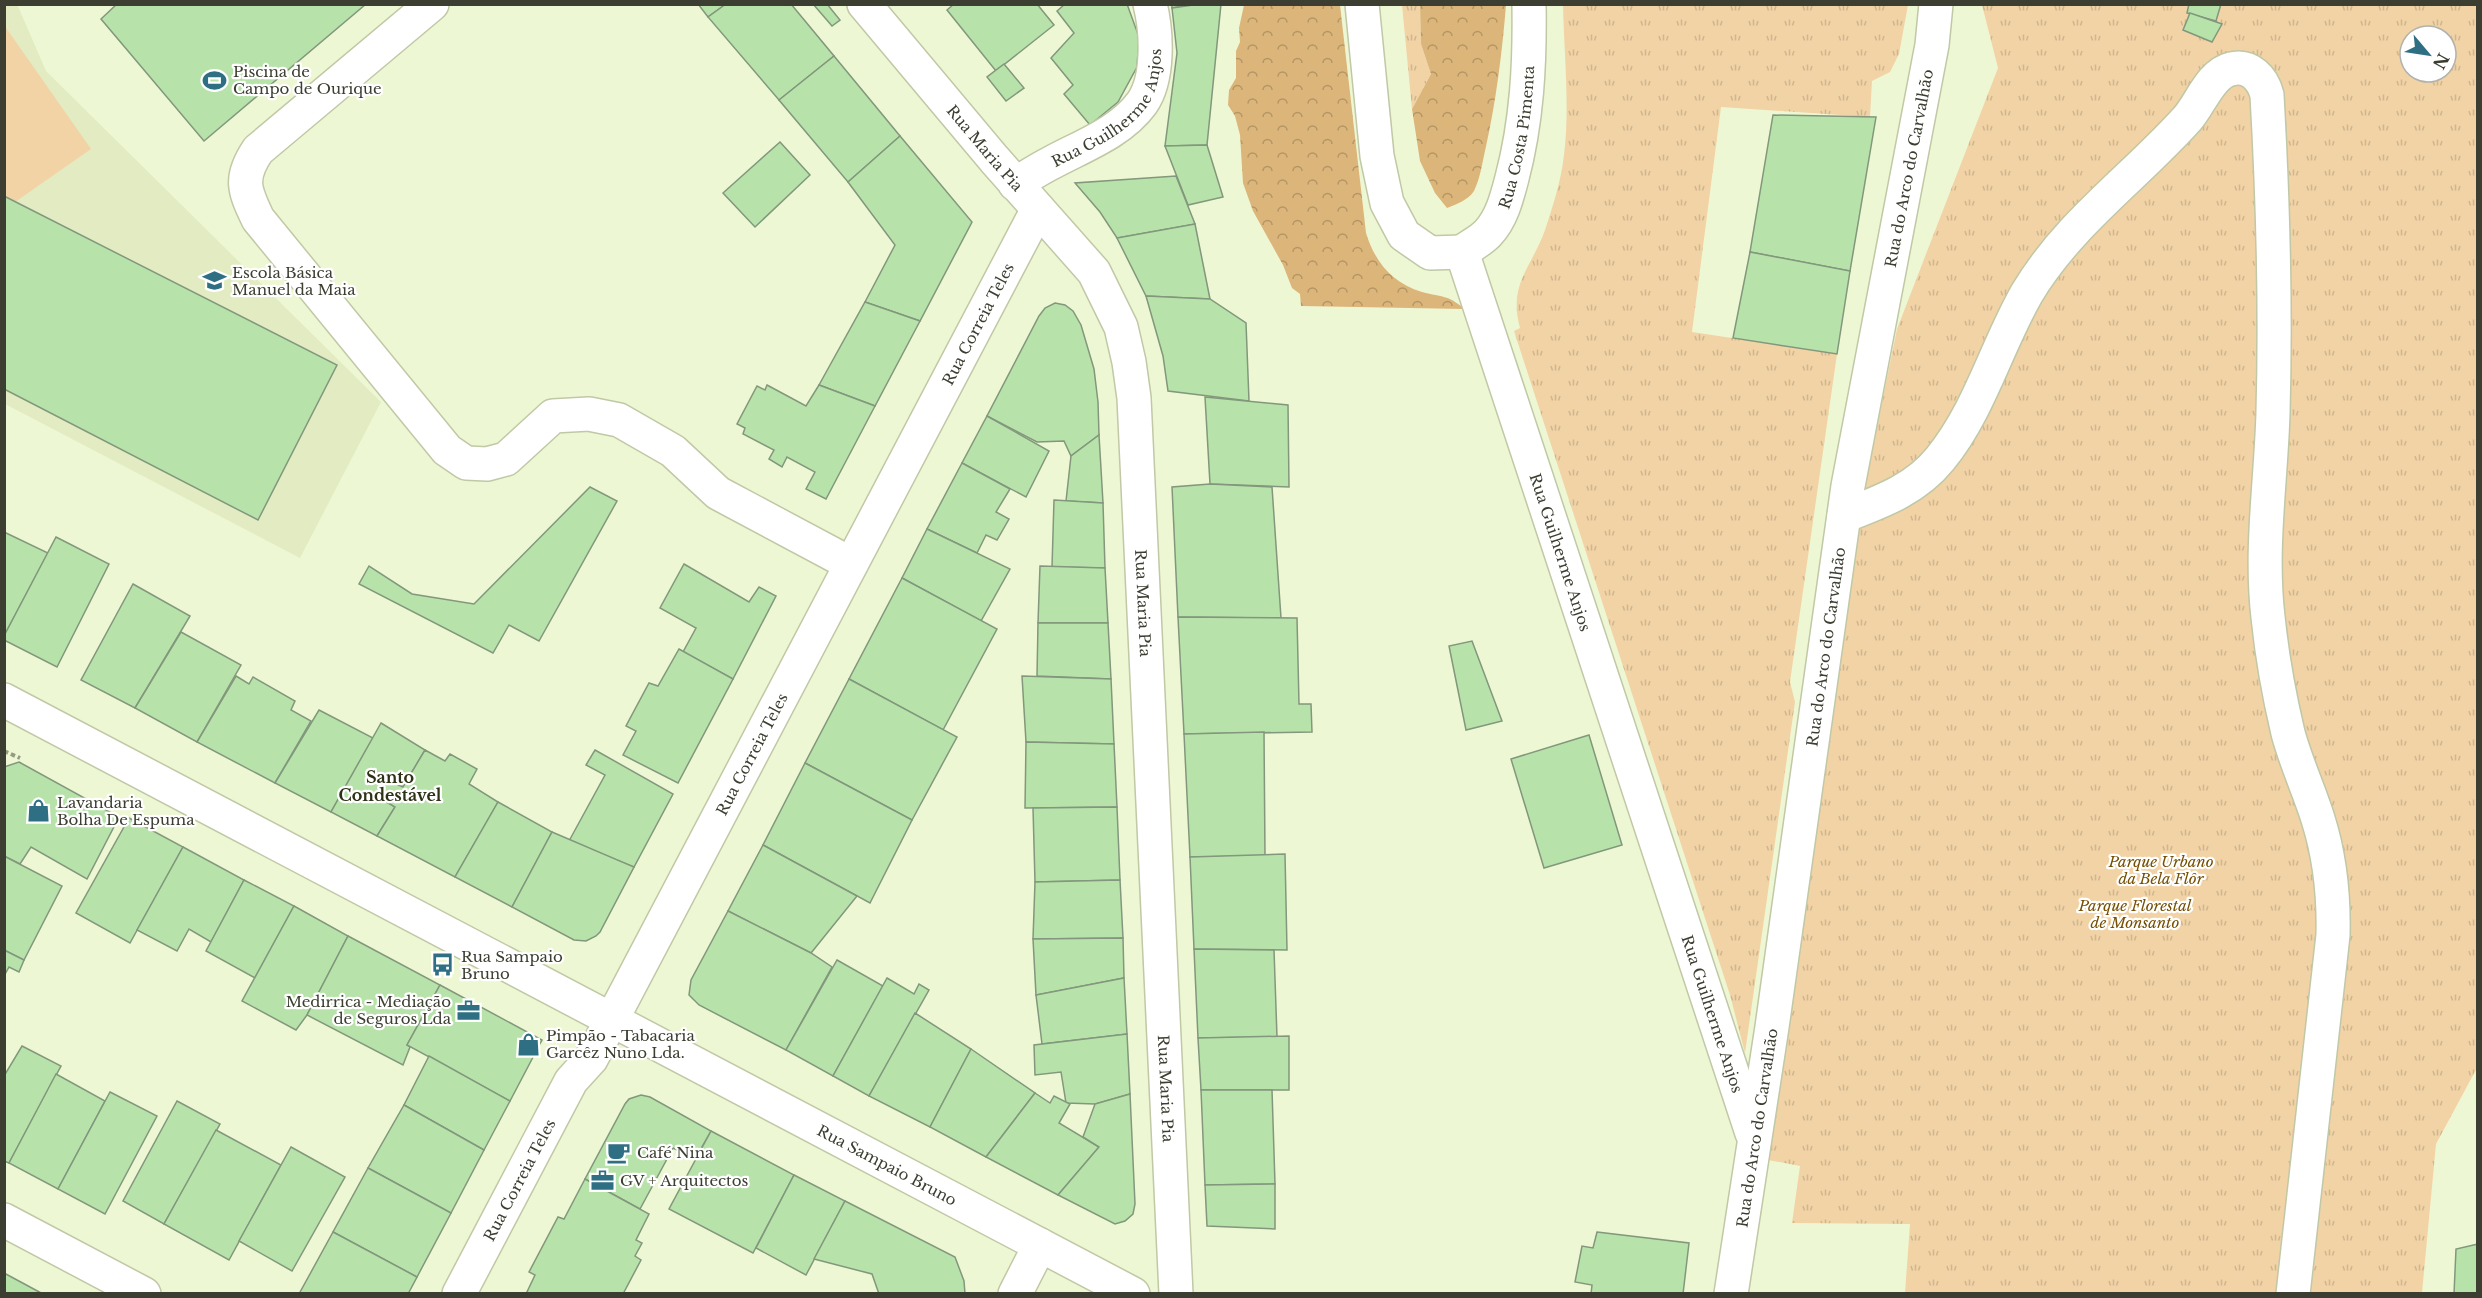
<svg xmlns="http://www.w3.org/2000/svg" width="2482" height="1298" font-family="'Libre Baskerville',serif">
<defs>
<pattern id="grass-tufts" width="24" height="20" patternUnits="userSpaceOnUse" patternTransform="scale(1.5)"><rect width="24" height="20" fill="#f2d3a6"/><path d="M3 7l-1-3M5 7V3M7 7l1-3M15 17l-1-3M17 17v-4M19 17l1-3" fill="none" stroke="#d0b68f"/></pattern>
<pattern id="forest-crowns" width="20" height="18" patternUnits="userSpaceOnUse" patternTransform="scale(1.5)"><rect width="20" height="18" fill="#dcb57a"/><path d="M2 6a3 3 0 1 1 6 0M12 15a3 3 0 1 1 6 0" fill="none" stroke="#b49564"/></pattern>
</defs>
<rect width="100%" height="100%" fill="#eef7d3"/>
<polygon fill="#e2ebc2" points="17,4 46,71 381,402 300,558 5,404 4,389 257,520 337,366 5,196 5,5"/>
<g fill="url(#grass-tufts)" fill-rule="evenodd">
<polygon points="1402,5 1420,5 1421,44 1431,74 1412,109"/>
<path d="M1563,5H1908L1899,54L1890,72L1872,81L1870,117L1721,107L1692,332L1837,354L1790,682L1795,702L1745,1053L1730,995L1514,331L1520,328C1508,284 1531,269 1545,230C1553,206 1561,181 1564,155C1570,106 1564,54 1563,5Z"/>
<path d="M1982,5H2477L2478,1066L2436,1144L2422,1293H1905L1910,1224L1792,1223L1800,1166L1747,1156L1833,641L1897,329L1998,68ZM2410,36H2446V72H2410Z"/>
</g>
<g fill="url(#forest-crowns)">
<path d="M1244,5H1340L1366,233C1375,262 1392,283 1422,292C1444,298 1446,294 1465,309L1301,306L1300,294L1292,288L1283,265L1253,211L1243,183L1240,135L1235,116L1228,105L1229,90L1236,78V51L1240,42L1239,28Z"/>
<path d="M1420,5H1506C1502,54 1496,102 1485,151C1482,164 1480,179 1474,191C1468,200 1457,204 1447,208L1435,193L1420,161L1412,109L1431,74L1421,44Z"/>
</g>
<polygon fill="#f2d3a6" points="4,25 91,149 5,209 4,209"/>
<g fill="#b7e3ab" stroke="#82977c" stroke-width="1.5">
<polygon points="117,4 366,4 204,141 101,19"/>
<polygon points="698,4 726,4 708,17"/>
<polygon points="726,4 791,4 834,56 779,100 708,17"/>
<polygon points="813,4 827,4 840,20 832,26"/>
<polygon points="954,4 1037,4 1054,25 996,71 947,10"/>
<polygon points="1065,4 1127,4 1139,37 1137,67 1118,102 1090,125 1064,94 1073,85 1051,58 1074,33 1057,11"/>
<polygon points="1172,4 1200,4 1172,8"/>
<polygon points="1200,4 1221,4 1207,145 1165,146 1177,53 1172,8"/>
<polygon points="2189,4 2221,4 2216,21 2187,13"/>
<polygon points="2190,13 2222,24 2212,42 2183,30"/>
<polygon points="834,56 900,136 848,182 779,100"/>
<polygon points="1004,64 1024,88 1006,101 987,77"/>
<polygon points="1773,115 1876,117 1850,271 1750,252"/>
<polygon points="900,136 972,222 920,321 865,302 895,245 848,182"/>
<polygon points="780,142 810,175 755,227 723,193"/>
<polygon points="1207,145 1223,197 1188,205 1165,146"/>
<polygon points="1176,176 1195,224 1117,238 1100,212 1075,183"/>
<polygon points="4,196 337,365 258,520 4,389"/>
<polygon points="1195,224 1210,299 1146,296 1117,238"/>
<polygon points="1750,252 1850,271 1837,354 1733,338"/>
<polygon points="1146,296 1210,299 1246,323 1249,401 1168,391 1163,356"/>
<polygon points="865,302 920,321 875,406 819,385"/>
<polygon points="1055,303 1065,305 1073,311 1081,325 1094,369 1098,402 1099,435 1071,456 1064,441 1037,442 987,416 1039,316 1045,308"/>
<polygon points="767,385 806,406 819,385 875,406 826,499 806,489 815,472 787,457 782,467 769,459 774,450 743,434 745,428 737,424 757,386 765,390"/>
<polygon points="1205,397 1288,405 1289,487 1210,484"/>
<polygon points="987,416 1049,451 1026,497 962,463"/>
<polygon points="1099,435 1103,503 1066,501 1071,456"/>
<polygon points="962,463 1010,489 996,512 1009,519 997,540 986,535 977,553 927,529"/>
<polygon points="1210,484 1272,487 1281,618 1178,617 1172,487"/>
<polygon points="590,487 617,501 539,641 509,625 493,653 359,584 369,566 412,594 474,604"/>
<polygon points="1054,500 1103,503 1105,568 1052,567"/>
<polygon points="927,529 1010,569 981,621 902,578"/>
<polygon points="4,532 48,553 4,636"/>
<polygon points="56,537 109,564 57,667 4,640 4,636"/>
<polygon points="684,564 749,602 759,587 776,596 733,679 683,652 696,628 660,608"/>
<polygon points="1040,566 1105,568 1108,623 1038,623"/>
<polygon points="902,578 997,629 943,730 849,679"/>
<polygon points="133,584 190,616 135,708 81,680"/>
<polygon points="1178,617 1297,618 1299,704 1311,704 1312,732 1184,734"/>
<polygon points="1038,623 1108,623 1111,679 1037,676"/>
<polygon points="181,632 241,665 197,742 135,708"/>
<polygon points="1472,641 1502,721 1466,730 1449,646"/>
<polygon points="679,649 733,679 678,783 623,755 636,731 626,726 649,683 658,686"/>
<polygon points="236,676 249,684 253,677 295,701 291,710 311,721 275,783 197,742"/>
<polygon points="1022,676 1111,679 1114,744 1026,742"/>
<polygon points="849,679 957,737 912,820 805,763"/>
<polygon points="319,710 373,738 331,812 275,783"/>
<polygon points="381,723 425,750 403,787 385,779 377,796 395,807 377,836 331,812"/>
<polygon points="1264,732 1265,856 1190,857 1184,734"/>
<polygon points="1589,735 1622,845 1544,868 1511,759"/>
<polygon points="1026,742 1114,744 1117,807 1025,808"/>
<polygon points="425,750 445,761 450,754 477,769 469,784 498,802 455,877 377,836 395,807 377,796 385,779 403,787"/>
<polygon points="595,750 673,794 634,867 569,841 605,775 586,765"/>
<polygon points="19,762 119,817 87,879 31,847 20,864 4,856 4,767"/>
<polygon points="805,763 912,820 870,903 763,845"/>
<polygon points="498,802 552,832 512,907 455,877"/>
<polygon points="1117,807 1120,880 1035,882 1033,808"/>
<polygon points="129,818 183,847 130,943 76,913"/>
<polygon points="552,832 634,867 600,932 596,936 586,941 574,940 512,907"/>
<polygon points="763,845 857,896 811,953 728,911"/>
<polygon points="183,847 244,880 211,942 189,929 177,951 137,930"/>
<polygon points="1285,854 1287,950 1194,949 1190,857"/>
<polygon points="4,856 62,886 24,960 4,950"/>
<polygon points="244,880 294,906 255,978 206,951"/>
<polygon points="1120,880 1123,938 1033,939 1035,882"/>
<polygon points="294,906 348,936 307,1015 296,1030 242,1001"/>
<polygon points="728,911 811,953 832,967 786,1050 699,1005 689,995 691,980"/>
<polygon points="348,936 440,985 407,1045 410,1047 403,1065 307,1015"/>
<polygon points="1123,938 1124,978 1036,995 1033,939"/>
<polygon points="1194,949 1274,950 1277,1037 1198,1038"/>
<polygon points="4,950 24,960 19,972 9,967 4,976"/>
<polygon points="837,960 883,986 833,1076 786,1050"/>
<polygon points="887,978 914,994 919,984 929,990 869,1096 833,1076"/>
<polygon points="1124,978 1127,1034 1042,1044 1036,995"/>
<polygon points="440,985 542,1040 510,1101 407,1045"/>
<polygon points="915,1013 971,1049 930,1127 869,1096"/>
<polygon points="1127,1034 1130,1094 1095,1104 1066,1103 1061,1072 1035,1075 1034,1045"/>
<polygon points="1289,1036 1289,1090 1201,1090 1198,1038"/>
<polygon points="22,1046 61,1066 9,1163 4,1161 4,1076"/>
<polygon points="971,1049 1035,1093 986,1157 930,1127"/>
<polygon points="429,1056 510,1101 484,1150 404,1105"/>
<polygon points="56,1074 105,1101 58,1189 9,1163"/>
<polygon points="1201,1090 1272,1090 1275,1184 1205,1185"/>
<polygon points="110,1092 157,1116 105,1214 58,1189"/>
<polygon points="1035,1093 1050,1103 1054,1096 1070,1104 1059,1123 1099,1147 1058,1195 986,1157"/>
<polygon points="1130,1094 1135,1204 1133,1214 1125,1221 1115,1224 1058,1195 1099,1147 1083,1137 1095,1104"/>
<polygon points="641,1095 650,1097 711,1131 695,1159 673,1148 640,1209 585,1179 625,1104 629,1099"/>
<polygon points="177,1101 220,1124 164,1224 123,1201"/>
<polygon points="404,1105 484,1150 451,1213 368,1168"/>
<polygon points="216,1130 281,1165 229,1260 164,1224"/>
<polygon points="711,1131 794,1175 753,1253 669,1209"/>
<polygon points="291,1147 345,1177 292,1271 239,1241"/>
<polygon points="368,1168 451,1213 417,1277 333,1232"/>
<polygon points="794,1175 845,1201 806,1275 756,1248"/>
<polygon points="585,1179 649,1214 636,1240 642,1243 635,1256 641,1260 623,1294 526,1294 535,1275 529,1272 558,1217 564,1219"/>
<polygon points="1275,1184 1275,1229 1207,1226 1205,1185"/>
<polygon points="845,1201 955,1257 964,1281 965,1294 879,1294 872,1274 814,1259"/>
<polygon points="333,1232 417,1277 408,1294 299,1294"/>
<polygon points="1597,1232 1689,1243 1683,1294 1591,1294 1592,1285 1575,1282 1582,1246 1593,1248"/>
<polygon points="2478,1244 2478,1294 2454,1294 2456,1249"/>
<polygon points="4,1273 43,1294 4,1294"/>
</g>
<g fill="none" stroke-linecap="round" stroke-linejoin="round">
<defs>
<g id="minor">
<path d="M432,4L258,150C239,178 244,190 258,219L447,450L466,463L487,464L506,459L553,416L589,414L619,420L673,451L718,493L851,564"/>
<path id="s1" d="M864,4L994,159L1094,272L1121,327L1129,362L1134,398L1176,1294"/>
<polyline points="1362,4 1377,156 1387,203 1404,235 1430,253 1462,252"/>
<path id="s2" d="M1015,184C1027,177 1039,169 1051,163C1082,146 1120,133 1142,103C1159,79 1157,32 1150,4"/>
<path id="s3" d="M1462,252L1752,1133"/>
<path id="s4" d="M1462,252C1470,246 1482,240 1488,233C1502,218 1507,197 1512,178C1527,121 1530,64 1529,4"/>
<path d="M1844,516C1880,502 1915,490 1940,459C1980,410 1996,347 2027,293C2069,223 2133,179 2187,119C2200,105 2210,74 2231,69C2250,64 2263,79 2267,95C2273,201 2276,306 2273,413C2271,481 2260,549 2268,617C2272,656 2279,695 2288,733C2296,763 2309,790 2318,819C2330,857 2334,895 2333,935L2293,1294"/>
<path id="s5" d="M4,700L1133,1294"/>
<polyline points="4,1220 144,1294"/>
<path id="s6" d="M459,1294L571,1081L591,1059L1038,209"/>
<polyline points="1015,1294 1040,1245"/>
<path id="s7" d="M1731,1294L1772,1027L1848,486L1932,45L1936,4"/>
</g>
</defs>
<use href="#minor" stroke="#c0c8a6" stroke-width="36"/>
<polyline stroke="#959b82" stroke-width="4" stroke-dasharray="4.5 3" stroke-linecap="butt" points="4,751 20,758"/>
<use href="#minor" stroke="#fff" stroke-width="33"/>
</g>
<defs>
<symbol id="stadium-bare" viewBox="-9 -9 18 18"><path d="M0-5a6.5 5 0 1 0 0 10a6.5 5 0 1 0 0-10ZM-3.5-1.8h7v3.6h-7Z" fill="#2f6f83" stroke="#fff" stroke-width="2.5" paint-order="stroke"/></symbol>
<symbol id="school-bare" viewBox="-9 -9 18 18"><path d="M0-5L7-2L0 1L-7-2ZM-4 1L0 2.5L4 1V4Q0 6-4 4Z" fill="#2f6f83" stroke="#fff" stroke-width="2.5" paint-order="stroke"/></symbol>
<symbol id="shop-bare" viewBox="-9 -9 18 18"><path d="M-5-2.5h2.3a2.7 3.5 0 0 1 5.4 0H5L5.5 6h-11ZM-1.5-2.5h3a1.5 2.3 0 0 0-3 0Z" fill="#2f6f83" stroke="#fff" stroke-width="2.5" paint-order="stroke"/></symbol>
<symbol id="bus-bare" viewBox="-9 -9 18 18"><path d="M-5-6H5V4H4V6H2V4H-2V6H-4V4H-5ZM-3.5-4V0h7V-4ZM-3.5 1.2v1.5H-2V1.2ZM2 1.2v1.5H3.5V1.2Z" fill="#2f6f83" stroke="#fff" stroke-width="2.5" paint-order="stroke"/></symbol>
<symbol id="office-bare" viewBox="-9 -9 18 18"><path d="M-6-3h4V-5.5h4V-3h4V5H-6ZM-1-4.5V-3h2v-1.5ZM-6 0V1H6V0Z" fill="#2f6f83" stroke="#fff" stroke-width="2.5" paint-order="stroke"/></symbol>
<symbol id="cafe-bare" viewBox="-9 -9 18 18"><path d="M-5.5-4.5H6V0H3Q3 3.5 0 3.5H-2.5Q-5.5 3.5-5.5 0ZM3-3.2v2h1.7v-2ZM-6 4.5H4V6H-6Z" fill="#2f6f83" stroke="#fff" stroke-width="2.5" paint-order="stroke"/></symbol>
</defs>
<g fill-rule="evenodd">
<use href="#stadium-bare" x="198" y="64" width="33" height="33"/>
<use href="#school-bare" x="198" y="264" width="33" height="33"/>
<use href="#shop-bare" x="22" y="794" width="33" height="33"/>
<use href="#bus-bare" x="426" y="948" width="33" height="33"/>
<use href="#office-bare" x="452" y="994" width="33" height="33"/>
<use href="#shop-bare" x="512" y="1028" width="33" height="33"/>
<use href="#cafe-bare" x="602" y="1136" width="33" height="33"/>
<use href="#office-bare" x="586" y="1164" width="33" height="33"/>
</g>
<g text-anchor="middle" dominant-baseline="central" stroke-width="4.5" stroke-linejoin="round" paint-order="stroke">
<g font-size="15" fill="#3b3e30" stroke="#fff" text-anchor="start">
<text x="233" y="71">Piscina de<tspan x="233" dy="17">Campo de Ourique</tspan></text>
<text x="232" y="272">Escola Básica<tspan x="232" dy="17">Manuel da Maia</tspan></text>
<text x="57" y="802">Lavandaria<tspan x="57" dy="17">Bolha De Espuma</tspan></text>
<text x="461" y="956">Rua Sampaio<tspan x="461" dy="17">Bruno</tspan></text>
<text x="451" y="1001" text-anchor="end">Medirrica - Mediação<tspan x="451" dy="17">de Seguros Lda</tspan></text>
<text x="546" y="1035">Pimpão - Tabacaria<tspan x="546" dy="17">Garcêz Nuno Lda.</tspan></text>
<text x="637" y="1152">Café Nina</text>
<text x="620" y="1180">GV + Arquitectos</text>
</g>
<g font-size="15" fill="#3b3e30" stroke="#fff">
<text stroke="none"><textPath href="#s2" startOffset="126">Rua Guilherme Anjos</textPath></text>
<text stroke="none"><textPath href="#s4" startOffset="134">Rua Costa Pimenta</textPath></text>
<text stroke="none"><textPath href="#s1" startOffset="188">Rua Maria Pia</textPath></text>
<text stroke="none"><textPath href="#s7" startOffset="1140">Rua do Arco do Carvalhão</textPath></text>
<text stroke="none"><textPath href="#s6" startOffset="1101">Rua Correia Teles</textPath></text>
<text stroke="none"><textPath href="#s3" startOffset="316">Rua Guilherme Anjos</textPath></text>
<text stroke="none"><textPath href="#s1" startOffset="692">Rua Maria Pia</textPath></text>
<text stroke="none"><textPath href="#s7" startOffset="654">Rua do Arco do Carvalhão</textPath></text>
<text stroke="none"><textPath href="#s6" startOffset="615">Rua Correia Teles</textPath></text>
<text stroke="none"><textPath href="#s3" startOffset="802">Rua Guilherme Anjos</textPath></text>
<text stroke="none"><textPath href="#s1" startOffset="1178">Rua Maria Pia</textPath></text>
<text stroke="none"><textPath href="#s7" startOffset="168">Rua do Arco do Carvalhão</textPath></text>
<text stroke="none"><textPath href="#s5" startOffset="998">Rua Sampaio Bruno</textPath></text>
<text stroke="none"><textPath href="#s6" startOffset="129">Rua Correia Teles</textPath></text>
</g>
<g font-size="15" font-style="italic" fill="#754f02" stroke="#fff">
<text x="2161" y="861">Parque Urbano<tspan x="2161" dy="17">da Bela Flôr</tspan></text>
<text x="2135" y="905">Parque Florestal<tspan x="2135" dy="17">de Monsanto</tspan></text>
</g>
<g font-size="16" font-weight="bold" fill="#2d3216" stroke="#fff">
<text x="390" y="777">Santo<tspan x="390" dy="18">Condestável</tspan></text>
</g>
</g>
<rect width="2482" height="1298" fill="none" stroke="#3b3e30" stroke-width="12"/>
<g transform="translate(2428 54) rotate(119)"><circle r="28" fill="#ffffff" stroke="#b1b2ac" stroke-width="1.5"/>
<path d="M0-4.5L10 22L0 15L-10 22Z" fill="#2f6f83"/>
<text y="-9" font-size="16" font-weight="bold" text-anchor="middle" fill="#3b3e30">N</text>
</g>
</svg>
